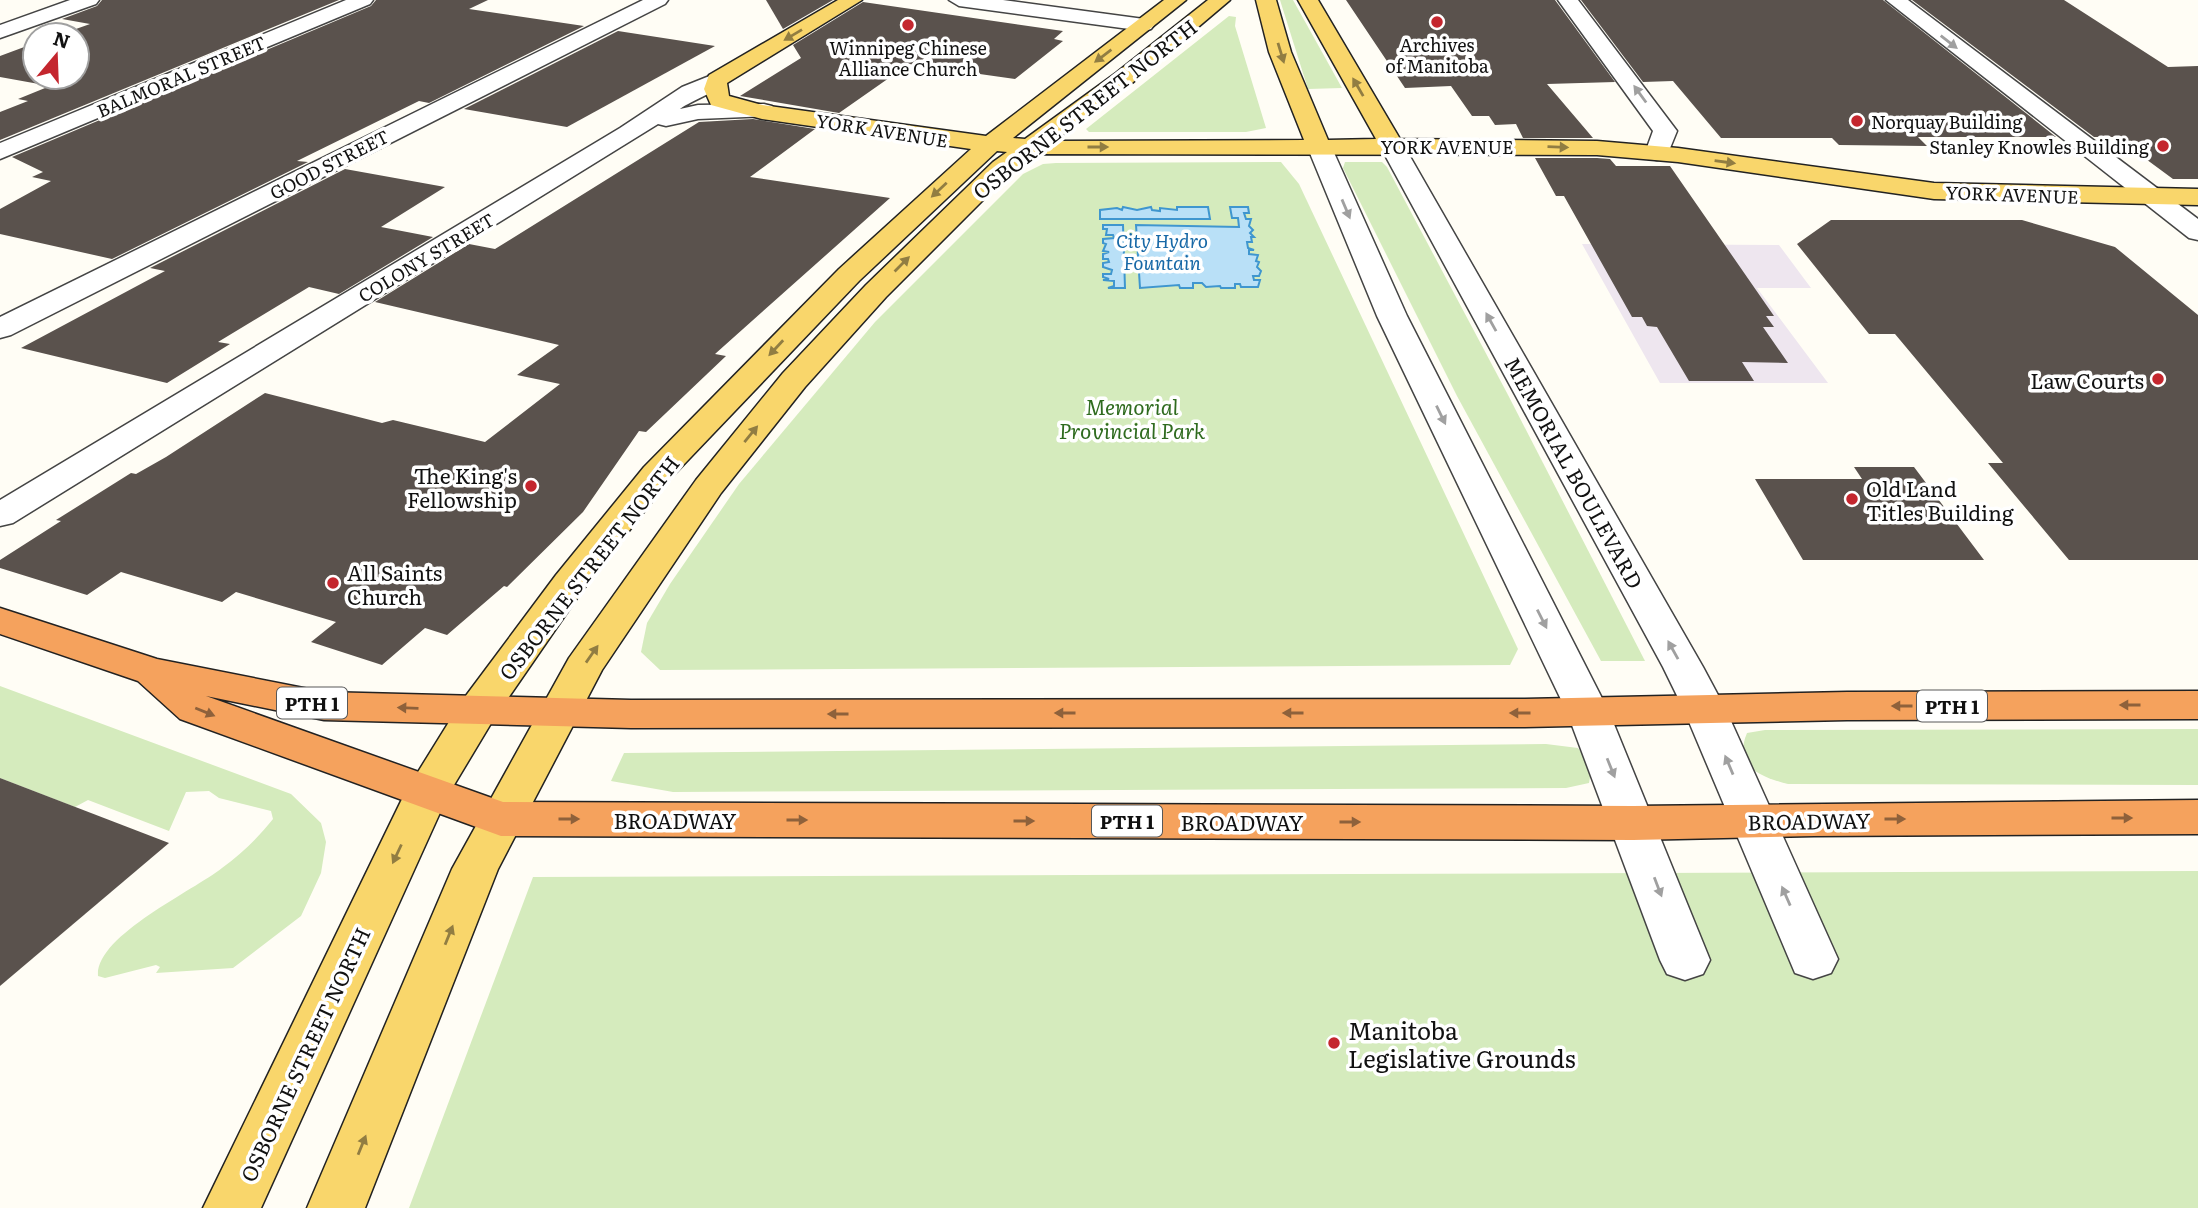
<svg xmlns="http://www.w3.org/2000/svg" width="2198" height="1208" font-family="Literata,serif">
<rect width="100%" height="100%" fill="#fffdf5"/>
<polygon fill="#eee6ef" points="1582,244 1779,245 1811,288 1757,288 1828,383 1660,383"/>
<g fill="#d5ebbd">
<polygon points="1280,0 1293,0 1342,88 1308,89"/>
<polygon points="1229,16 1236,17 1235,26 1266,128 1246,132 1089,132 1086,129"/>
<polygon points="1281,162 1299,184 1518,649 1510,665 660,670 641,652 647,623 670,584 739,484 875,322 1023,174 1043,164 1056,163"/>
<polygon points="1345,162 1382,162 1387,167 1507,393 1645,661 1601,661 1457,396 1343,168"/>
<path d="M0,686L291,794L321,823L326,842L321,873L301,916L233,968L156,973L160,967L156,965L105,978L98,976C95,936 193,891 222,868C241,854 258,838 273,819L271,811L219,798L209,791L186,792L169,831L88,800L75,807L0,778Z"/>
<path d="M2198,729V785L1788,784C1760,777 1733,766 1747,733L1765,730Z"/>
<polygon points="1546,744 1578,748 1592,766 1589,783 1566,788 673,792 611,781 624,753"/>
<polygon points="2198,871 2198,1208 409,1208 533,877"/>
</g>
<g fill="#b9e0f7" stroke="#3f96cf" stroke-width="2">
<polygon points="1123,207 1137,210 1151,207 1152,210 1160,211 1160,208 1177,210 1177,207 1208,207 1210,219 1100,219 1100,210 1117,208 1122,210"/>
<polygon points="1230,207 1248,207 1249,213 1244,213 1246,219 1251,219 1249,226 1253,230 1250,233 1254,237 1251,237 1252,242 1247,242 1248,248 1254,250 1249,250 1249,254 1258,255 1256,261 1259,262 1257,267 1261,271 1259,276 1253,276 1254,280 1260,280 1258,287 1241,287 1240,284 1235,284 1235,288 1221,288 1220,286 1206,287 1202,283 1193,283 1193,288 1180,288 1179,285 1140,288 1136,225 1239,227 1238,218 1232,218"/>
<polygon points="1103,225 1123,225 1125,288 1108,288 1114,286 1114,281 1103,280 1109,279 1103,277 1103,274 1111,274 1112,270 1103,267 1103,263 1109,262 1108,259 1103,259 1103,254 1109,252 1103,251 1106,244 1103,243 1103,239 1114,238 1113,235 1106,235 1107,229 1103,229"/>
</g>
<g fill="#5a524d">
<polygon points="102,0 339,0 0,140 0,112 28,101 18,99 50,86 0,77 0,56 35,43 35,77 77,77 77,35 59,35 90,24 62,19 97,6"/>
<polygon points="376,0 488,0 469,9 584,26 429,103 419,101 297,161 308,162 112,259 0,234 0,209 51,181 32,177 43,172 12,157 371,6"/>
<polygon points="766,0 833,0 783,29"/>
<polygon points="1346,0 1555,0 1615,82 1547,84 1593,138 1523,138 1516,124 1495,125 1489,116 1472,116 1451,86 1405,88"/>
<polygon points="1581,0 1883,0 2056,137 1918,137 1927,146 1839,145 1832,138 1721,138 1673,81 1643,82"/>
<polygon points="1912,0 2064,0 2168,67 2198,66 2198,179 2173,179 2116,137 2094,137"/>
<polygon points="863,2 1063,31 1054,39 1063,41 1015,79 909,64 839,113 740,96 801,58 793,45"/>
<polygon points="618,31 715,46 567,127 464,109"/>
<polygon points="753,119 815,129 750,177 890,198 715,354 726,356 646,432 639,431 583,512 507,587 504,586 447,635 425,628 382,665 311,642 336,622 236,592 222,602 121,572 87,595 0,568 0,560 61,521 56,520 131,473 136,474 166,457 265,393 382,423 393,420 485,442 560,384 517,375 559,345 375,302 469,244 495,249 699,122"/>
<polygon points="1535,158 1597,158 1610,159 1616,166 1670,166 1774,316 1766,316 1774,327 1763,327 1788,363 1742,362 1754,381 1689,381 1657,327 1647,326 1642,317 1632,317 1564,196 1556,196"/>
<polygon points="345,169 445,187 381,227 433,237 339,294 309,287 218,342 230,344 167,383 21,348 165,271 150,268"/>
<polygon points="1831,220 2022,220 2115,247 2198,315 2198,560 2069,560 1988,463 2003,463 1895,334 1869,334 1797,244"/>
<polygon points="1854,467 1914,467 1984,560 1803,560 1755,479 1862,479"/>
<polygon points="0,778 169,843 0,986"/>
</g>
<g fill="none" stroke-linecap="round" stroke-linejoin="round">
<defs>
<g id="minor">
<polygon points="70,0 99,0 96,4 0,38 0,25"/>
<polygon points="346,0 373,0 370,4 0,159 0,143"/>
<polygon points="643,0 668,0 665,4 11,335 0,338 0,317"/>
<polygon points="949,0 1003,0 1144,19 1151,21 1154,25 1151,29 1144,31 959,6"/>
<polygon points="1558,0 1578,0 1677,131 1666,158 1657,160 1648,158 1645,153 1653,131"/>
<polygon points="1886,0 1908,0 2198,219 2198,240 2189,238"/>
<path d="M717,73L725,75L728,80C720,91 692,100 680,109L698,105L764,104L772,106L776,111L772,116L698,119L666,126L658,124L13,523L0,526V500L620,128L682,87Z"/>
<polygon points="1319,139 1328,141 1331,146 1407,316 1609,712 1710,960 1703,974 1685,980 1667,974 1660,960 1567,712 1377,316 1307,146 1310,141"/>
<polygon points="1392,139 1401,141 1404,146 1703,667 1726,710 1838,959 1831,973 1813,979 1795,973 1684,710 1663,667 1380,146 1383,141"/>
</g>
<polygon id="major" points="838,0 862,0 727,83 729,96 762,105 986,136 1164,0 1186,0 1013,138 1025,139 1116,73 1208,0 1230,0 1132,83 1054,141 1304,140 1269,52 1256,0 1276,0 1291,52 1328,140 1376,139 1298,0 1318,0 1400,139 1597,141 1678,148 1934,183 2198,189 2198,205 1934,199 1678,162 1597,155 1035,154 1011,172 886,297 805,387 721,493 602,670 498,869 365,1208 307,1208 452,869 569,658 696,480 783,373 866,285 993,162 1007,152 997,151 859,281 668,481 582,591 493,720 448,795 261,1208 203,1208 405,793 462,701 556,575 644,467 839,269 971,149 762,119 711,105 704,89 709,75"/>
<polygon id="highway" points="0,608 157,659 324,692 631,700 1525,699 1847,692 2198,691 2198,719 1847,720 1525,727 631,728 324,720 206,696 503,802 1633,806 2198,800 2198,834 1814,836 1633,840 501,836 180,719 138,681 0,634"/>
</defs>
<use href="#minor" stroke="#444" stroke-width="3"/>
<use href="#major" stroke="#222" stroke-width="3"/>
<use href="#highway" stroke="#222" stroke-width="3"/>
<use href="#minor" fill="#fff" fill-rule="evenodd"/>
<use href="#major" fill="#f9d66b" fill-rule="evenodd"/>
<use href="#highway" fill="#f5a25d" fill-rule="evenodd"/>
</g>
<defs><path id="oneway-solid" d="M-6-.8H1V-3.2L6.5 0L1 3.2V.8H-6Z" transform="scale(1.75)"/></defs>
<g fill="#917d42">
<use href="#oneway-solid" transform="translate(793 35) rotate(149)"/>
<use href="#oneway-solid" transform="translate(1281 53) rotate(73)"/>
<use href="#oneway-solid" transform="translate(1103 56) rotate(143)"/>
<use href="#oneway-solid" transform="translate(1358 87) rotate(-120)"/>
<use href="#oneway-solid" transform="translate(1098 147)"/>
<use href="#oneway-solid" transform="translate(1558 147) rotate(2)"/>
<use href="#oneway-solid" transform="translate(1725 162) rotate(8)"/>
<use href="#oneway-solid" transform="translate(939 190) rotate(137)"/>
<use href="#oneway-solid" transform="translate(902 264) rotate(-45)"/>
<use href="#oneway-solid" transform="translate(776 348) rotate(133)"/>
<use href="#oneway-solid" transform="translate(751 434) rotate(-51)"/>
<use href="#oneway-solid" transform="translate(592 654) rotate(-55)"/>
<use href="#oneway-solid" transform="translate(397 854) rotate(115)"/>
<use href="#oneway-solid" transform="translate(449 935) rotate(-68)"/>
<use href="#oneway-solid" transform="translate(362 1145) rotate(-68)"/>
</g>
<g fill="#a0a0a0">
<use href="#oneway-solid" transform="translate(1949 42) rotate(38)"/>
<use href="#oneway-solid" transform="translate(1640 94) rotate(-126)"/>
<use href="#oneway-solid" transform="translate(1346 209) rotate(67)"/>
<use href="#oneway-solid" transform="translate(1491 322) rotate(-119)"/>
<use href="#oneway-solid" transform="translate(1441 415) rotate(64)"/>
<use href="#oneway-solid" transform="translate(1542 619) rotate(63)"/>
<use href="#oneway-solid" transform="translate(1673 650) rotate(-119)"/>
<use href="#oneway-solid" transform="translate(1729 765) rotate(-113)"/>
<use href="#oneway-solid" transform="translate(1611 768) rotate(68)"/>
<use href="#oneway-solid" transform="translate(1658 887) rotate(69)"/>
<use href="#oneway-solid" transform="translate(1786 896) rotate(-114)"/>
</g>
<g fill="#8e613b">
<use href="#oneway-solid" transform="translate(2130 705) rotate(180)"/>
<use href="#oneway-solid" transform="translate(1902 706) rotate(180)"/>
<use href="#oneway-solid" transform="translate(408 708) rotate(-178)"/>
<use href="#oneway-solid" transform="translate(205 712) rotate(22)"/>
<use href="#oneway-solid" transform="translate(1065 713) rotate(180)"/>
<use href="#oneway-solid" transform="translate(1293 713) rotate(180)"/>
<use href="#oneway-solid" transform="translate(1520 713) rotate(180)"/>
<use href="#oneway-solid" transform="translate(838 714) rotate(180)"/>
<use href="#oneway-solid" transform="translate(2122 818)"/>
<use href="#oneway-solid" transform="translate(569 819)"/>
<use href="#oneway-solid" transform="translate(1895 819)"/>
<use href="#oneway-solid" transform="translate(797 820)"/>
<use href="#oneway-solid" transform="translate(1024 821)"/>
<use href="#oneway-solid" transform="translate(1350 822)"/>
</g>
<g fill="#c4262e" stroke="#fff" stroke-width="2.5">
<circle cx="1437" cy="22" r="7"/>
<circle cx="908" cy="25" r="7"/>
<circle cx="1857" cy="121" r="7"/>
<circle cx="2163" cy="146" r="7"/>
<circle cx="2158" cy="379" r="7"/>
<circle cx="531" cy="486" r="7"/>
<circle cx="1852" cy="499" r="7"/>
<circle cx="333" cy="583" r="7"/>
<circle cx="1334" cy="1043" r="7"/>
</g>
<g text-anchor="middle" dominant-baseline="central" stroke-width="7" stroke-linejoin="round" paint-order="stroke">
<g font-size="18" fill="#111" stroke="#fff">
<text x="1437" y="44">Archives<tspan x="1437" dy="21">of Manitoba</tspan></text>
<text x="908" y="47">Winnipeg Chinese<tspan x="908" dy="21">Alliance Church</tspan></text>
<text x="1871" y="121" text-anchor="start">Norquay Building</text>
<text x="2149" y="146" text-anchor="end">Stanley Knowles Building</text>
</g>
<g font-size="18" fill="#111" stroke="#fff">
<text transform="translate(181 76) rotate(-23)">BALMORAL STREET</text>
<text transform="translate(882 130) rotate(9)">YORK AVENUE</text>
<text x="1447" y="146">YORK AVENUE</text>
<text transform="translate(329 164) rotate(-27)">GOOD STREET</text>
<text transform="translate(2012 194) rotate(2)">YORK AVENUE</text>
<text transform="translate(426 257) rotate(-31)">COLONY STREET</text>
</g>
<g font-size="19" font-style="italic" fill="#1768a6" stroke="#fff">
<text x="1162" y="240">City Hydro<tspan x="1162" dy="22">Fountain</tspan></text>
</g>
<g fill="#fff" stroke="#585858" stroke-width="2">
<rect x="277" y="687.5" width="70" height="31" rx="5"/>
<rect x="1917" y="690.5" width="70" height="31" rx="5"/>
<rect x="1092" y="805.5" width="70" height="31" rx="5"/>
</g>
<g font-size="19" font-weight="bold" fill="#111">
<text x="312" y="703">PTH 1</text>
<text x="1952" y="706">PTH 1</text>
<text x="1127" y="821">PTH 1</text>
</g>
<g font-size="21" fill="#111" stroke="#fff">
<text transform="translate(1084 108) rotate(-38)">OSBORNE STREET NORTH</text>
<text transform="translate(1575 472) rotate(61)">MEMORIAL BOULEVARD</text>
<text transform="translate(588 567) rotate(-52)">OSBORNE STREET NORTH</text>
<text x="675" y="819">BROADWAY</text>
<text transform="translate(1809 820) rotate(-1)">BROADWAY</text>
<text x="1242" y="821">BROADWAY</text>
<text transform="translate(304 1054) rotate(-65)">OSBORNE STREET NORTH</text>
</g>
<g font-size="21" fill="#111" stroke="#fff" text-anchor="end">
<text x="2144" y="379">Law Courts</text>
<text x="517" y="474">The King's<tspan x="517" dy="24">Fellowship</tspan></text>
<text x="1866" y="487" text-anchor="start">Old Land<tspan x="1866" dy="24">Titles Building</tspan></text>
<text x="347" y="571" text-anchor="start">All Saints<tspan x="347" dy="24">Church</tspan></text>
</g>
<g font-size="21" font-style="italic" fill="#2f6b1f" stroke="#fff">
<text x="1132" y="405">Memorial<tspan x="1132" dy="24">Provincial Park</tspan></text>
</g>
<g font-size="24" fill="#111" stroke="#fff" text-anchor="start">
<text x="1348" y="1029">Manitoba<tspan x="1348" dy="28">Legislative Grounds</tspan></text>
</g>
</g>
<g transform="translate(56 56) rotate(19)"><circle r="33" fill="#ffffff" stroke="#a0a0a0" stroke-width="2"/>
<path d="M0-5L12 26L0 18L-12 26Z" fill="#c4262e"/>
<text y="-10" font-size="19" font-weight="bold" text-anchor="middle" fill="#111111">N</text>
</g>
</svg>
